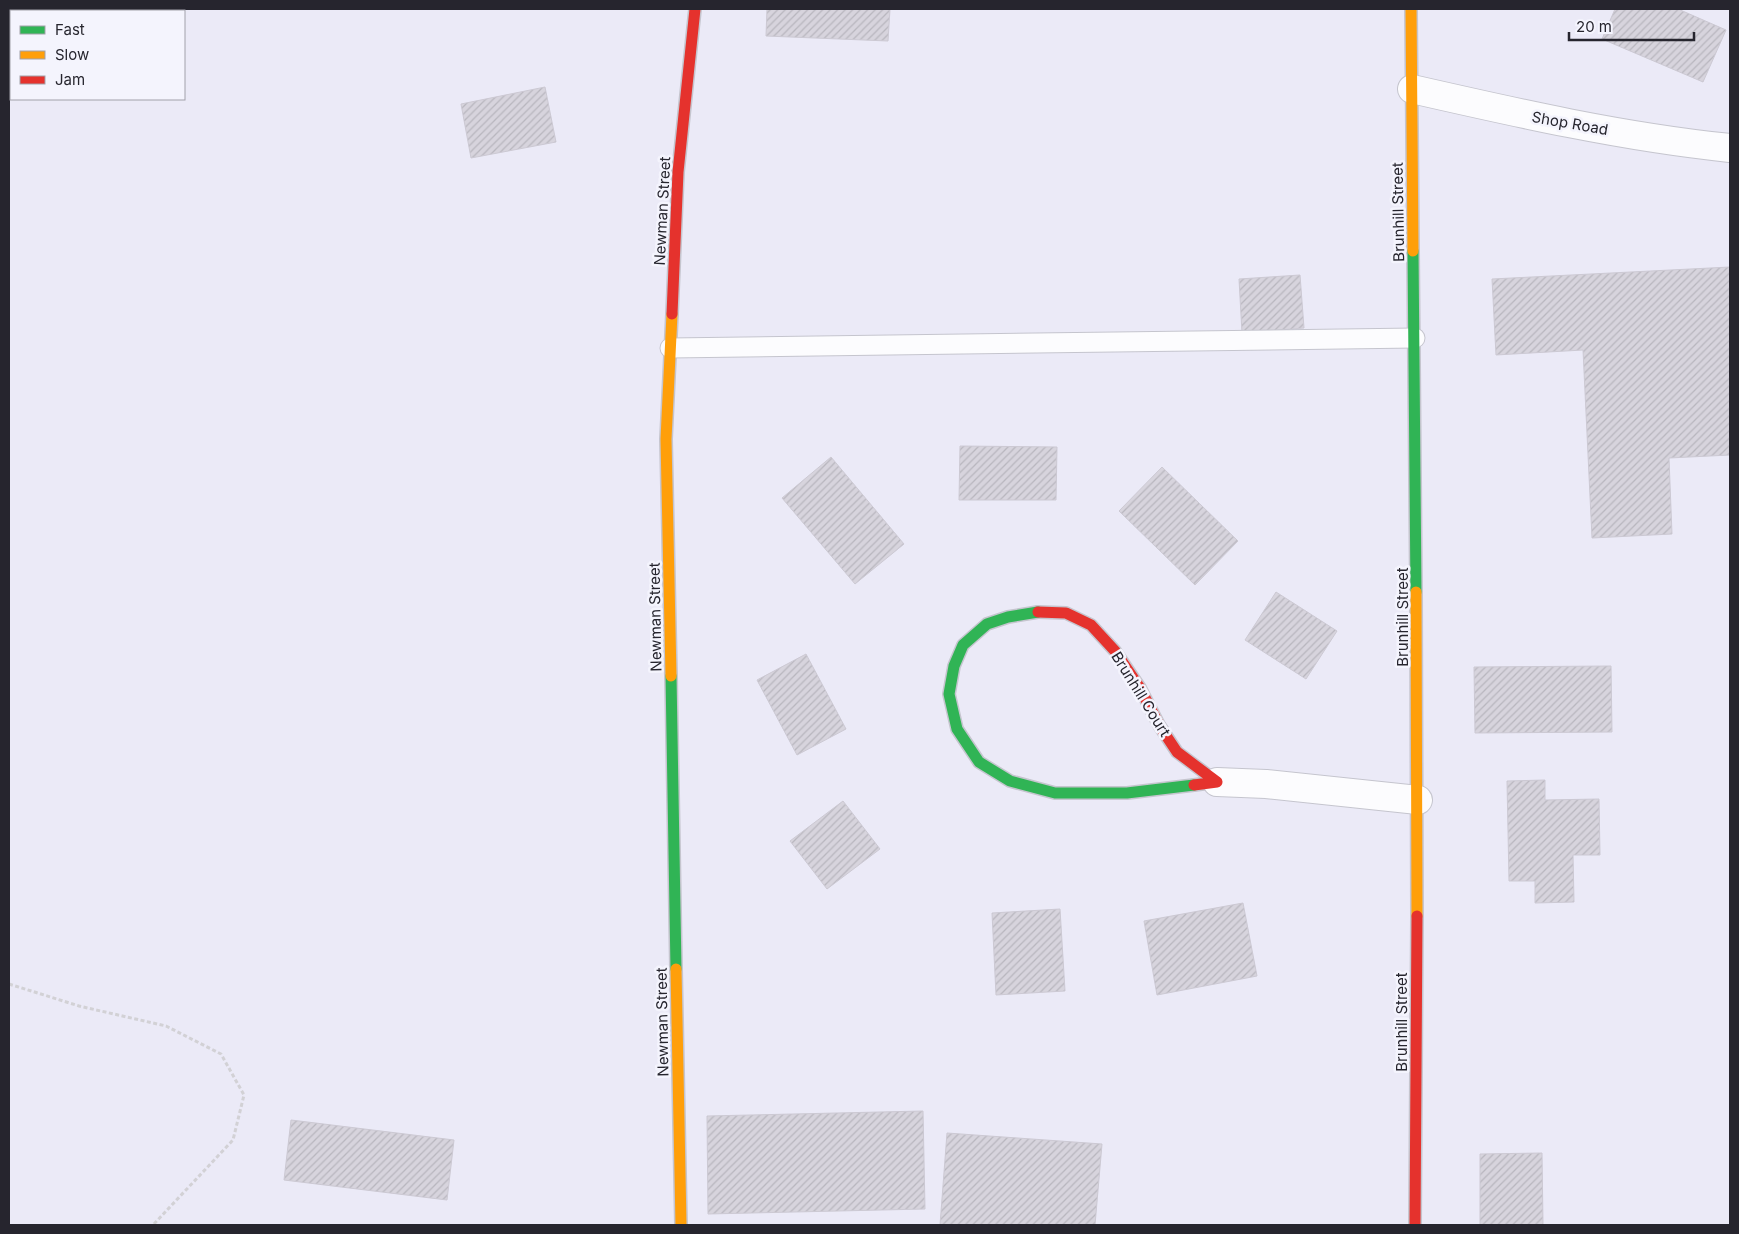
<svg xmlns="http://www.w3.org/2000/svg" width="1739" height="1234" font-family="Inter,sans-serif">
<defs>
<pattern id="building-hatch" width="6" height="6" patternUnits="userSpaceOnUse" patternTransform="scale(1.25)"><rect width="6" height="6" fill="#d7d4dd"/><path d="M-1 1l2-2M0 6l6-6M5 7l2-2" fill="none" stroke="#b8b6be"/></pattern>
</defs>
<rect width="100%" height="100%" fill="#ebeaf7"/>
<g fill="url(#building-hatch)" stroke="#ccc9d3">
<polygon points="767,9 890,9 888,41 766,36"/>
<polygon points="1615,9 1678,9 1726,30 1703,82 1602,39"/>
<polygon points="545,87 556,142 471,158 461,104"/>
<polygon points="1730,267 1730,455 1669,458 1672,534 1592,538 1583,350 1496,355 1492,279"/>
<polygon points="1300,275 1304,328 1242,333 1239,279"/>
<polygon points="960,446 1057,447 1056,500 959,500"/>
<polygon points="831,457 904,544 855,584 782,498"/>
<polygon points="1162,467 1238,541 1195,585 1119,511"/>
<polygon points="1276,592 1337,631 1306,679 1245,640"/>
<polygon points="806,654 846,729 797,755 757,680"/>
<polygon points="1611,666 1612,732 1475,733 1474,667"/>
<polygon points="1545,780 1545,800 1599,799 1600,855 1573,855 1574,902 1535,903 1535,881 1509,881 1507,781"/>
<polygon points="843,801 880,849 827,889 790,841"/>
<polygon points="1243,903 1257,976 1157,995 1144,921"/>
<polygon points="1060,909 1065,991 996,995 992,913"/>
<polygon points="923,1111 925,1209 708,1214 707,1116"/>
<polygon points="291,1120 454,1140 447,1200 284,1180"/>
<polygon points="947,1133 1102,1144 1095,1225 940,1225"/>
<polygon points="1542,1153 1543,1225 1480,1225 1480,1154"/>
</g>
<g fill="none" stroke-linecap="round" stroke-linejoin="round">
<defs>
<polyline id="lane" points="670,348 1415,338"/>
<g id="street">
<path d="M1412,89C1517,113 1623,137 1730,148"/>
<polyline points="1217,782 1266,784 1418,800"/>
</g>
<g id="fast">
<polyline points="1413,251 1416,592"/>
<polyline points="1038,612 1008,617 987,624 963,645 954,666 949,694 957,729 979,762 1010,781 1055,793 1127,793 1194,785"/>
<polyline points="671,676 676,969"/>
</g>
<g id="slow">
<polyline points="1411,9 1413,251"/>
<polyline points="1416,592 1417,916"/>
<polyline points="671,676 666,439 672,314"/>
<polyline points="676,969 681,1225"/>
</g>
<g id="jam">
<polyline points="672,314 678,172 695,9"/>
<polyline points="1038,612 1066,613 1091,625 1115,651 1140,688 1159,725 1177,752 1217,782 1194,785"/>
<polyline points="1415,1225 1417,916"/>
</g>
</defs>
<use href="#lane" stroke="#c5c5ce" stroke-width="21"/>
<use href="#street" stroke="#c5c5ce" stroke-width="30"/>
<use href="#fast" stroke="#c5c5ce" stroke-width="14"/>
<use href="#slow" stroke="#c5c5ce" stroke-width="14"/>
<use href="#jam" stroke="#c5c5ce" stroke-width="14"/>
<polyline stroke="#d2d1d5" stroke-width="3" stroke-dasharray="4 2.5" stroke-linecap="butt" points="9,984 79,1006 166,1026 221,1054 244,1095 233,1140 153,1225"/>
<use href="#lane" stroke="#fcfcfe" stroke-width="19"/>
<use href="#street" stroke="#fcfcfe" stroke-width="28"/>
<use href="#fast" stroke="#30b455" stroke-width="11"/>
<use href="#slow" stroke="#ff9f0a" stroke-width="11"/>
<use href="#jam" stroke="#e5322d" stroke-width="11"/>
</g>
<g text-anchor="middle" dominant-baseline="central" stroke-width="5" stroke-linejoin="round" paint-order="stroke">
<g font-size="15" fill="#26252e" stroke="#f4f4fd">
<text transform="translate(1570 123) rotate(10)">Shop Road</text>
<text transform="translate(662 211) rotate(-87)">Newman Street</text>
<text transform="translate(1398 212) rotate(-91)">Brunhill Street</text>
<text transform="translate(655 617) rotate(-91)">Newman Street</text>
<text transform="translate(1402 617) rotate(-90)">Brunhill Street</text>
<text transform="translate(1141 694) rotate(58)">Brunhill Court</text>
<text transform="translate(662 1022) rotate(-91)">Newman Street</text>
<text transform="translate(1401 1022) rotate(-90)">Brunhill Street</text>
</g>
</g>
<rect width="1739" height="1234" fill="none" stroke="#26252e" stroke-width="20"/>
<rect x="10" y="10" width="175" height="90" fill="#f4f4fd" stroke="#a2a1aa"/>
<rect x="20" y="26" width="25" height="8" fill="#30b455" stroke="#a2a1aa"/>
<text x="55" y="35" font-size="15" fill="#26252e">Fast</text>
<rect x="20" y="51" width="25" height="8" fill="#ff9f0a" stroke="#a2a1aa"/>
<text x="55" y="60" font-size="15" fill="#26252e">Slow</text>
<rect x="20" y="76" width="25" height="8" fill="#e5322d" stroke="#a2a1aa"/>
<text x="55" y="85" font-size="15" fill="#26252e">Jam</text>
<path d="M1569 32v8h125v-8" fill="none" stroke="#26252e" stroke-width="2.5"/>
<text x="1576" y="32" font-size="15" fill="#26252e" stroke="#f4f4fd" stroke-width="4" paint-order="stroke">20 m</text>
</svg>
